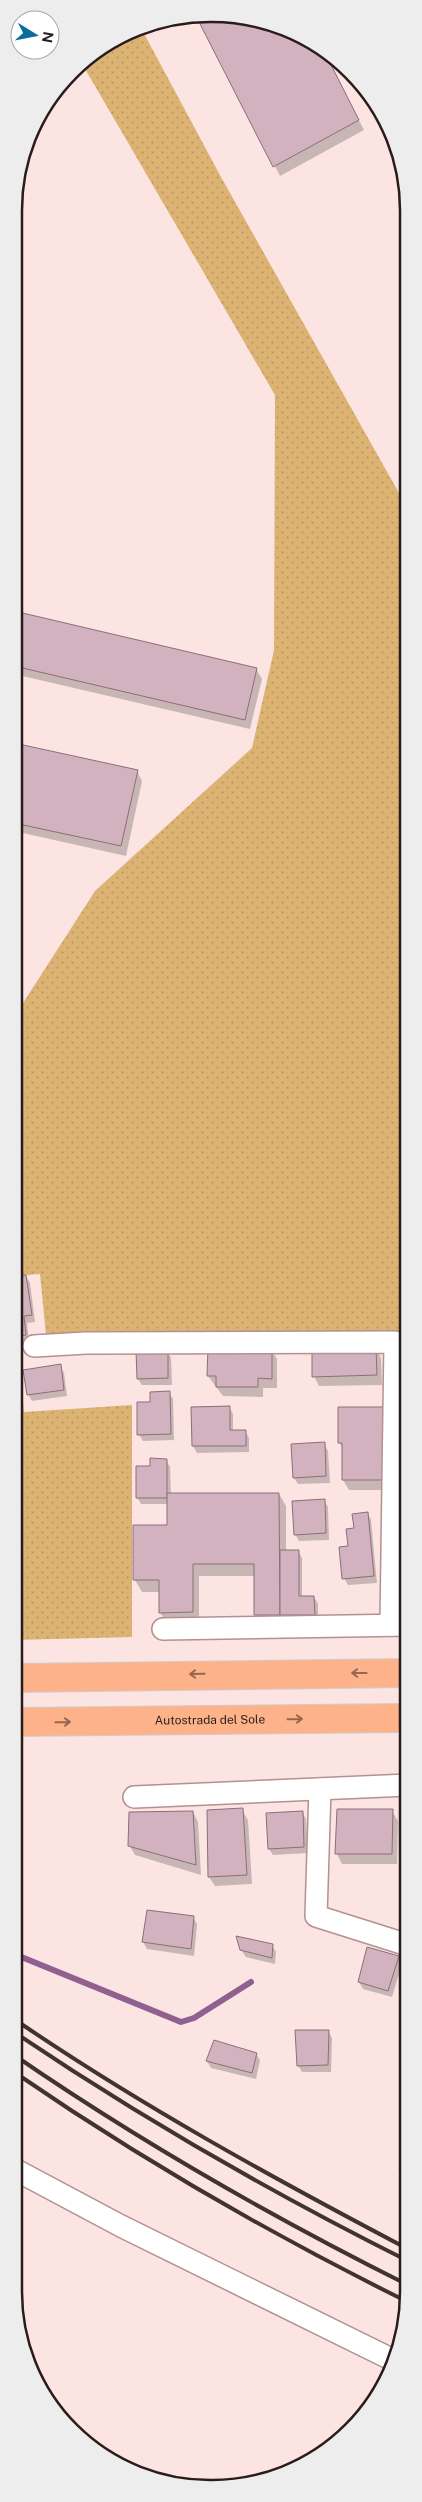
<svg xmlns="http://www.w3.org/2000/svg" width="422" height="2502" font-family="'Public Sans',sans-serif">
<defs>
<pattern id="green-dots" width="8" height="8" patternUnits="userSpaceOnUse" patternTransform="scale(1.25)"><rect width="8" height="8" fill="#dcb372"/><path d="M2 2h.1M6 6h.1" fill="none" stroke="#bd9962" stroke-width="1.8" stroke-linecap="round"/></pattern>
</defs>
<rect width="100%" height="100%" fill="#fbe4e2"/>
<g fill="url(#green-dots)">
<polygon points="141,28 221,177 408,509 408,1333 46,1335 40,1274 14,1276 14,1017 95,891 252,748 274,650 275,395 81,62"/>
<polygon points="20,1374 24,1412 132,1405 132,1637 14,1640 14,1375"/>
</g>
<g fill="#0003">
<polygon points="224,14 298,34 324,52 364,130 280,176 198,18"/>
<polygon points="14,612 256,669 262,679 250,729 14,674"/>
<polygon points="14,744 137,771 142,781 126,856 14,831"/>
<polygon points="26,1276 30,1283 35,1322 27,1323 29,1342 18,1343 14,1334 14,1278"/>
<polygon points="376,1348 381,1358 382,1385 319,1386 314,1376"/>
<polygon points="271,1349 277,1359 277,1388 263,1388 263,1397 223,1396 208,1376"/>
<polygon points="167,1351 171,1358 172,1385 142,1385 138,1379"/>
<polygon points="60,1366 64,1373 67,1396 32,1401 28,1394"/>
<polygon points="169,1393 173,1399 174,1440 143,1441 139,1434 151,1403"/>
<polygon points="229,1407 233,1414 233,1431 245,1431 249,1438 249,1452 197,1453 193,1446 192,1408"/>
<polygon points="383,1408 388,1418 388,1490 349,1490 343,1480 343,1449 339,1442"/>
<polygon points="324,1444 328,1451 330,1483 298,1484 294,1478"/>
<polygon points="166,1460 170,1467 171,1494 279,1494 286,1506 286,1551 298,1551 302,1558 302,1597 314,1597 318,1604 318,1622 262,1627 255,1615 255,1576 199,1576 199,1624 167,1624 160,1612 160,1592 142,1592 135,1580 169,1526 168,1504 141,1504 137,1497 151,1467"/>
<polygon points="324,1500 328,1507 329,1540 299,1541 295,1534"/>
<polygon points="367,1513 371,1520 377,1583 348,1585 344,1578 349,1547 355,1530"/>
<polygon points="242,1810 248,1820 252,1884 215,1886 209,1877"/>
<polygon points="392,1811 398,1821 397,1864 342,1864 337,1854"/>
<polygon points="193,1812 198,1822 201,1875 135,1855 129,1845"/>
<polygon points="302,1812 306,1819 308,1853 273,1855 269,1849"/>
<polygon points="193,1917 197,1924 194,1956 147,1949 143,1942"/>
<polygon points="272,1945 276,1952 275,1964 246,1957 241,1950"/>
<polygon points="398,1957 402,1964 392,1997 363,1989 359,1982"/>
<polygon points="328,2031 332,2038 331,2072 302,2072 298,2065"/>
<polygon points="256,2054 260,2060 256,2079 211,2068 207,2061"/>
<polygon points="401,2169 405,2170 408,2177 405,2175"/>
</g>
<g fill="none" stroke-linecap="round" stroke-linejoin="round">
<polyline stroke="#906091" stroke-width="6" points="14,1954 181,2022 194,2018 251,1982"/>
</g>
<g fill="#d3b2bf" stroke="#8c6e7a">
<polygon points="224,14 298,34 325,53 359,120 273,167 197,18"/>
<polygon points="408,406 408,424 401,411"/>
<polygon points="14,611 257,668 245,720 14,666"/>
<polygon points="14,743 138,770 121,846 14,823"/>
<polygon points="26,1275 32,1315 24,1316 26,1335 14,1337 14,1277"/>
<polygon points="376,1346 377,1375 312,1377 312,1348"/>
<polygon points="208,1347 272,1348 272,1379 258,1378 258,1387 216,1387 216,1376 207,1376"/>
<polygon points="136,1350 168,1350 168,1378 137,1379"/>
<polygon points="61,1364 64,1390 27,1395 23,1370"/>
<polygon points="170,1391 171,1434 137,1435 137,1402 150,1402 150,1392"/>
<polygon points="230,1406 230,1430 246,1430 246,1446 192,1446 191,1407"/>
<polygon points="338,1407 383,1407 383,1480 342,1480 342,1443 338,1443"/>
<polygon points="325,1442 326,1476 293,1478 291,1444"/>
<polygon points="150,1458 167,1459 167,1498 136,1498 136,1466 150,1466"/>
<polygon points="167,1493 279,1493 280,1615 254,1615 254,1564 193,1564 193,1612 159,1613 159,1580 133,1580 133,1525 167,1525"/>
<polygon points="325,1499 326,1533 294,1535 292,1501"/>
<polygon points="368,1512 374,1576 342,1579 339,1547 348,1546 346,1529 354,1528 352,1514"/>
<polygon points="280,1550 299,1550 299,1596 314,1596 315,1615 280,1615"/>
<polygon points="243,1808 247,1875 208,1877 207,1810"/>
<polygon points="337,1809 393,1809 392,1854 335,1854"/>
<polygon points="193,1811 196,1865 128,1846 129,1812"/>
<polygon points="303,1811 304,1847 268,1849 266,1813"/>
<polygon points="147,1910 194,1916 191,1949 142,1942"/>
<polygon points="236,1936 273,1944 272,1958 240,1950"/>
<polygon points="367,1947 399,1956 388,1991 358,1982"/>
<polygon points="295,2030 329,2030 328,2065 297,2066"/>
<polygon points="214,2040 257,2053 252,2073 206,2061"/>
<polygon points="408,2150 408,2173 399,2169"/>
</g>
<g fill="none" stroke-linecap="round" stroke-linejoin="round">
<defs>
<g id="street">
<polyline points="34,1346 86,1343 395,1342 391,1625"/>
<polyline points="163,1629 408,1625"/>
<polyline points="320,1789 316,1916 408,1945"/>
<polyline points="134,1797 408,1785"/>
<polyline points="14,2169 121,2226 393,2360"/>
</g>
<g id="highway">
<polyline points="14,1678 408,1673"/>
<path id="s1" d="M14,1722L408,1718"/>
</g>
</defs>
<use href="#street" stroke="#b49190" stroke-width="24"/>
<use href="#highway" stroke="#d0cdcd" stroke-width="30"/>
<use href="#street" stroke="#fff" stroke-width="21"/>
<use href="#highway" stroke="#feb289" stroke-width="28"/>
<g stroke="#413332" stroke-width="4">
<path d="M14,2019C140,2105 273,2178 408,2249"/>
<path d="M14,2032C140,2117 272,2193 408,2261"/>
<path d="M14,2055C139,2141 272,2217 408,2285"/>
<path d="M14,2072C139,2158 272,2235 408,2302"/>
</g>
</g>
<defs><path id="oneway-shaft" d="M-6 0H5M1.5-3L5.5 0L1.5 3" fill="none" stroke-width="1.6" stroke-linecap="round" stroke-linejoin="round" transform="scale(1.25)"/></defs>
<g stroke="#946752">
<use href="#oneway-shaft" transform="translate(359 1673) rotate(180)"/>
<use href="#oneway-shaft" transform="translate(197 1674) rotate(179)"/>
<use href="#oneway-shaft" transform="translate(295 1719) rotate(-1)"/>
<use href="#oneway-shaft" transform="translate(63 1722) rotate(-1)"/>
</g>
<g text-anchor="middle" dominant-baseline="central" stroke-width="5" stroke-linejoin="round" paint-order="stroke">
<g font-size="12" fill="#291c1b" stroke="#fff">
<text stroke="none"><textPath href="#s1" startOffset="196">Autostrada del Sole</textPath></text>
</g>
</g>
<path d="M0 0H422V2502H0ZM210 22H212A188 188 0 0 1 400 210V2292A188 188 0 0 1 212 2480H210A188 188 0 0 1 22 2292V210A188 188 0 0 1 210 22Z" fill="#eeeded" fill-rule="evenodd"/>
<path fill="none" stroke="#291c1b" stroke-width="2.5" d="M210 22H212A188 188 0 0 1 400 210V2292A188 188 0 0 1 212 2480H210A188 188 0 0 1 22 2292V210A188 188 0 0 1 210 22Z"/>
<g transform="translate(35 35) rotate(100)"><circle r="24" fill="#ffffff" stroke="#a9a4a4"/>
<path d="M0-4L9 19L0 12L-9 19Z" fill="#0a6c9a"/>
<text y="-8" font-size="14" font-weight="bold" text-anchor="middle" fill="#291c1b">N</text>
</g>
</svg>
